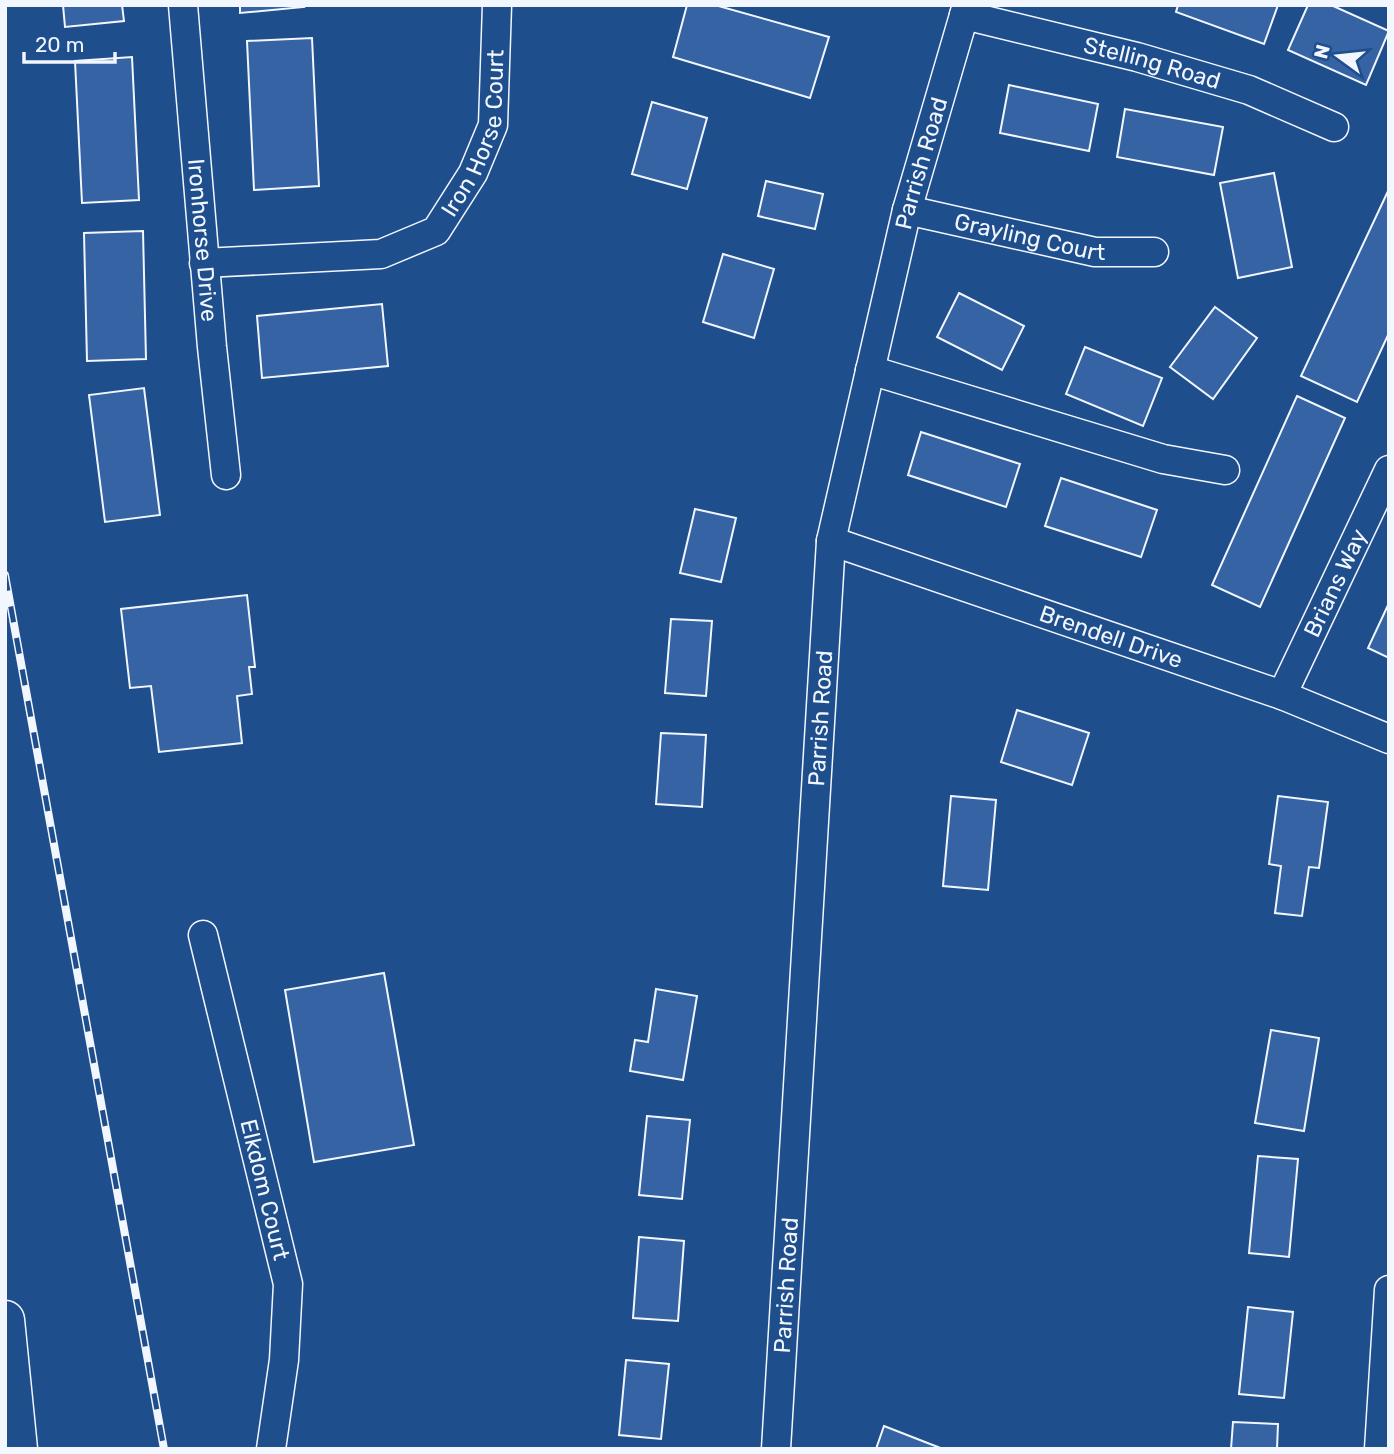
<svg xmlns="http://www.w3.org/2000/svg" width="1394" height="1454" font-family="Rubik,sans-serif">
<rect width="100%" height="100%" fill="#1f4e8c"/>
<g fill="#3563a3" stroke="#f2f6ff" stroke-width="2">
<polygon points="63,5 122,5 124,21 65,27"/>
<polygon points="240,5 303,5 304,7 240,13"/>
<polygon points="687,5 715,5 829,37 810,98 673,57"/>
<polygon points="1178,5 1278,5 1264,44 1176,12"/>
<polygon points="1308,5 1331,5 1389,31 1366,85 1288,50"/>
<polygon points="312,38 319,186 254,190 247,41"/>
<polygon points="132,57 139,200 82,203 75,61"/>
<polygon points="1009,85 1098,104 1089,151 1000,133"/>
<polygon points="652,102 707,118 687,189 632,174"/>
<polygon points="1125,109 1223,127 1214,175 1117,157"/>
<polygon points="1274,173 1292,267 1238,278 1220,183"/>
<polygon points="766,181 823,194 815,229 758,216"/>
<polygon points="1389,189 1389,333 1357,402 1301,376"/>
<polygon points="143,231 146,359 87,361 84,233"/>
<polygon points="723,254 774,269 754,338 703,322"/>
<polygon points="959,293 1024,326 1002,370 937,337"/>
<polygon points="382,304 388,366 262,378 257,316"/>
<polygon points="1215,307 1257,338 1213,399 1170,367"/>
<polygon points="1085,347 1162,378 1143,426 1066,394"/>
<polygon points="144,388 160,515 105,522 89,395"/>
<polygon points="1297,396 1345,418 1260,607 1212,585"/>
<polygon points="921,432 1020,464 1006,507 908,475"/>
<polygon points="1061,478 1157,510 1141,557 1045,526"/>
<polygon points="695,509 736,518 721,582 680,573"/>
<polygon points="247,595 255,667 249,667 252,694 237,696 242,743 159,752 151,686 130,688 121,609"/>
<polygon points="1389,603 1389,658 1368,648"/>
<polygon points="671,619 712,621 706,696 665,693"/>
<polygon points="1017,710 1089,733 1072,785 1001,762"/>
<polygon points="661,733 706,735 702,807 656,804"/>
<polygon points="951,796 996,800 988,890 943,886"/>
<polygon points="1278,796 1328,802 1319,868 1309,867 1302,916 1275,913 1281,866 1269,864"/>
<polygon points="384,973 414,1145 314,1162 285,990"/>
<polygon points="656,989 697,996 683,1080 630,1071 635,1040 648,1042"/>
<polygon points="1271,1030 1319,1038 1304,1131 1255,1123"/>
<polygon points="647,1116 690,1120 682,1199 639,1195"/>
<polygon points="1258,1156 1298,1159 1289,1257 1249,1253"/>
<polygon points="639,1237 684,1241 678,1321 633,1318"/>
<polygon points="1248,1307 1293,1312 1284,1398 1239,1394"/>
<polygon points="626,1360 669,1364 661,1439 619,1435"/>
<polygon points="1233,1422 1278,1424 1277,1449 1231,1449"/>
<polygon points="884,1426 943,1449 876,1449"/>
</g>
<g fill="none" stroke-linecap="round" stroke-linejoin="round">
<defs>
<g id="minor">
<path id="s1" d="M183,5L212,347L226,475"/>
<path id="s2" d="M964,15L1137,57L1249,90L1334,127"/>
<path id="s3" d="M907,210L1095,252H1154"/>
<path id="s4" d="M204,263L381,254L436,231L473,173L493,125L497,5"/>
<polyline points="870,370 1163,459 1225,470"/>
<path id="s5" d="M831,541L1282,695L1389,739"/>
<path id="s6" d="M1282,695L1389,470"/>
<path id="s7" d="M203,935L288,1284L284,1360L271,1449"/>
<path id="s8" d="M776,1449L831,541L907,210L967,5"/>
<polyline points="1379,1449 1389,1290"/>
</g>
<polyline id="primary" points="5,1320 18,1449"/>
</defs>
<use href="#minor" stroke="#f2f6ff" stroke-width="31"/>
<use href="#primary" stroke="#f2f6ff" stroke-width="41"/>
<use href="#minor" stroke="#1f4e8c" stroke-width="28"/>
<use href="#primary" stroke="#1f4e8c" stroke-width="38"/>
<defs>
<polyline id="rail" points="5,575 164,1449"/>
</defs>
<use href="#rail" stroke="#f2f6ff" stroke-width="8"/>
<use href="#rail" stroke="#1f4e8c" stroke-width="5" stroke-dasharray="16" stroke-linecap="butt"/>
</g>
<g text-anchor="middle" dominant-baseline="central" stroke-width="5" stroke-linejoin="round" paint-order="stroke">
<g font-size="23" fill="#f2f6ff" stroke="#1f4e8c">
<text stroke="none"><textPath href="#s2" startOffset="194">Stelling Road</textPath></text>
<text stroke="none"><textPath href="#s4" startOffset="345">Iron Horse Court</textPath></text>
<text stroke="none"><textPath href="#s8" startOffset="1298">Parrish Road</textPath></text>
<text stroke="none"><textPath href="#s3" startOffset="126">Grayling Court</textPath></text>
<text stroke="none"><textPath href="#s1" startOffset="236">Ironhorse Drive</textPath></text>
<text stroke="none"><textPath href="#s6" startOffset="124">Brians Way</textPath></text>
<text stroke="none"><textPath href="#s5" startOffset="296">Brendell Drive</textPath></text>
<text stroke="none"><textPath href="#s8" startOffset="732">Parrish Road</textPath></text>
<text stroke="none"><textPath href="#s7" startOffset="262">Elkdom Court</textPath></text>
<text stroke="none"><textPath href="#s8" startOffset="164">Parrish Road</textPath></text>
</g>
</g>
<rect width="1394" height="1454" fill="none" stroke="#f2f6ff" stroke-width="14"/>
<g transform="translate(1338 56) rotate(285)" stroke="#1f4e8c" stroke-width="5" paint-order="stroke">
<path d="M0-5L12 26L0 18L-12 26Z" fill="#f2f6ff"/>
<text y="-10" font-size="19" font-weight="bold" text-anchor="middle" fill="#f2f6ff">N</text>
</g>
<path d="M24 52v10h91v-10" fill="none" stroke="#f2f6ff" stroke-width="3.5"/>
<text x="35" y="52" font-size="21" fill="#f2f6ff" stroke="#1f4e8c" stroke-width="5" paint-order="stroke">20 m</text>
</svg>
